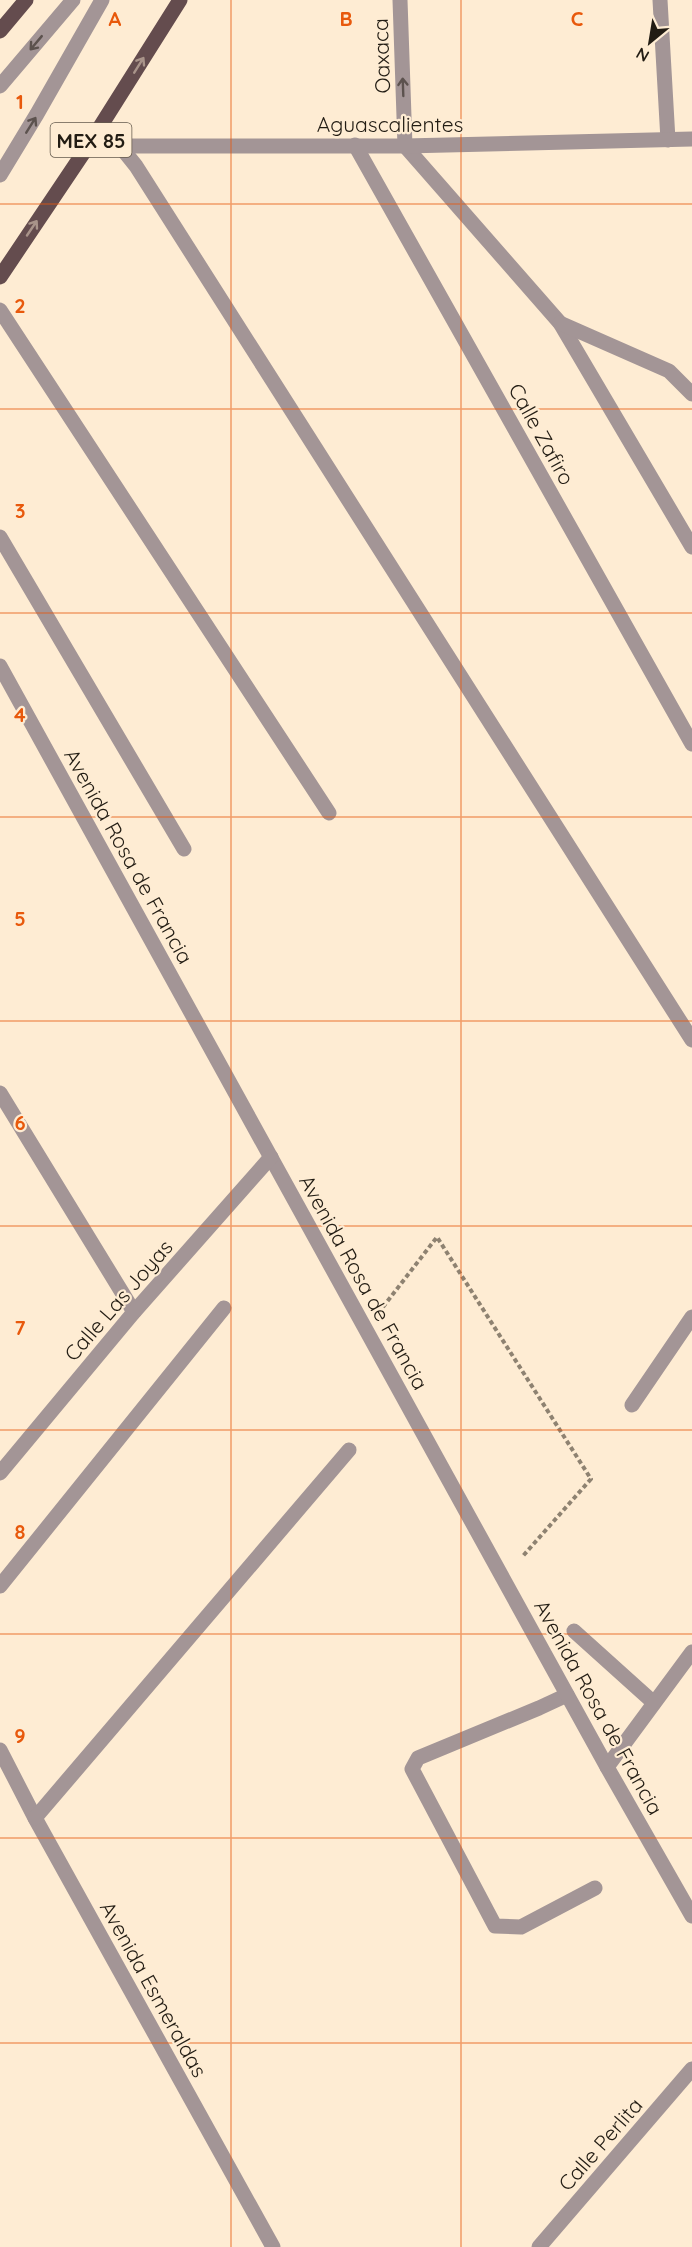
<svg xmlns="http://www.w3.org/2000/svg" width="692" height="2247" font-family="Quicksand,sans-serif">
<rect width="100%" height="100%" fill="#feecd3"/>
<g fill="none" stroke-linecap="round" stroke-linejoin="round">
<polyline stroke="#8e8271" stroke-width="4" stroke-dasharray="4.5 3" stroke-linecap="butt" points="383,1307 437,1237 591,1479 522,1557"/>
<g stroke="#a39596" stroke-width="15">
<polyline points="0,86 73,0"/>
<polyline points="120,146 136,166 692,1040"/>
<polyline points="405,146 560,323 692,547"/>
<polyline points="0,175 37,114 102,0"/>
<polyline points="0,310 329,813"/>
<polyline points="560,323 669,371 692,394"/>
<polyline points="0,537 184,849"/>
<polyline points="632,1405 692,1317"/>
<polyline points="0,1586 224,1308"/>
<polyline points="567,1695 539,1708 418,1758 412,1769 495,1926 521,1927 595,1888"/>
</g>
<g stroke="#a39596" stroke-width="15">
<polyline points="400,0 405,146"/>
<polyline points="660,0 668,140"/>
<polyline points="355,145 692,744"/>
<polyline points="88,146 405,146 692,139"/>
<polyline points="0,666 607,1767 692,1916"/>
<polyline points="0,1093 134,1312"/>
<polyline points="0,1473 134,1312 271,1157"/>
<polyline points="574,1631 654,1703"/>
<polyline points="0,1750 35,1818 273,2247"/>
<polyline points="607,1767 692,1652"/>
<polyline points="35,1818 349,1450"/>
<polyline points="539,2247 692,2069"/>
</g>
<g stroke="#644c4e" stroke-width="15">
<polyline points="0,31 26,0"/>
<polyline points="0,277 88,146 180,0"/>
</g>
</g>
<defs><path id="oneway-shaft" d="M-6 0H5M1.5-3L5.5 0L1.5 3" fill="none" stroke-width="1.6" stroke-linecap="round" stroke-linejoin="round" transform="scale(1.5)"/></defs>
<g stroke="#5c524e">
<use href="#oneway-shaft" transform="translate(36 43) rotate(130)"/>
<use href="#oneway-shaft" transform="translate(403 87) rotate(-92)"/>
<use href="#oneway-shaft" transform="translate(31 125) rotate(-58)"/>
</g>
<g stroke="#a9948a">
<use href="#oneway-shaft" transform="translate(139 65) rotate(-58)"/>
<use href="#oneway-shaft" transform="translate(32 228) rotate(-56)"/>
</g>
<path fill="none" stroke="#e8590c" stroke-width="1.5" stroke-opacity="0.55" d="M231,0V2247M461,0V2247M0,204H692M0,409H692M0,613H692M0,817H692M0,1021H692M0,1226H692M0,1430H692M0,1634H692M0,1838H692M0,2043H692"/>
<g text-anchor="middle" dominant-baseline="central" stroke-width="4.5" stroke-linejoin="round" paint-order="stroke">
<rect fill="#feecd3" stroke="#645a4d" stroke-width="1.5" x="50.5" y="123" width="81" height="34" rx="4.5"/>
<g font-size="20" font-weight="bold" fill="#221c13">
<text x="91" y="140">MEX 85</text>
</g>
<g font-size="21" fill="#221c13" stroke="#feecd3">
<text transform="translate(381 56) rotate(-92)">Oaxaca</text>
<text x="390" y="124">Aguascalientes</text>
<text transform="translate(542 434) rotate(61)">Calle Zafiro</text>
<text transform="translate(129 856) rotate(61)">Avenida Rosa de Francia</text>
<text transform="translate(364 1282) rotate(61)">Avenida Rosa de Francia</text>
<text transform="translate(118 1300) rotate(-49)">Calle Las Joyas</text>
<text transform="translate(599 1707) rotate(61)">Avenida Rosa de Francia</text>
<text transform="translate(154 1989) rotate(61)">Avenida Esmeraldas</text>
<text transform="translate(600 2144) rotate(-49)">Calle Perlita</text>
</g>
</g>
<g font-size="20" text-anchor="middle" font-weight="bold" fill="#e8590c" stroke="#feecd3" stroke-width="4.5" stroke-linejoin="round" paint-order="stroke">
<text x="115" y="26">A</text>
<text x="346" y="26">B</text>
<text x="577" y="26">C</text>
<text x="20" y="109">1</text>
<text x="20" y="313">2</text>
<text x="20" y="518">3</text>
<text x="20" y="722">4</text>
<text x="20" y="926">5</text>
<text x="20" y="1130">6</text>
<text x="20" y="1335">7</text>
<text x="20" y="1539">8</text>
<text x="20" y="1743">9</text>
</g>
<g transform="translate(650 42) rotate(210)" stroke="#feecd3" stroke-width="4.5" paint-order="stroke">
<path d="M0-4.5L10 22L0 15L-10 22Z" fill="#221c13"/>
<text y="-9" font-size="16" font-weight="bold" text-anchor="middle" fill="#221c13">N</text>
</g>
</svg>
